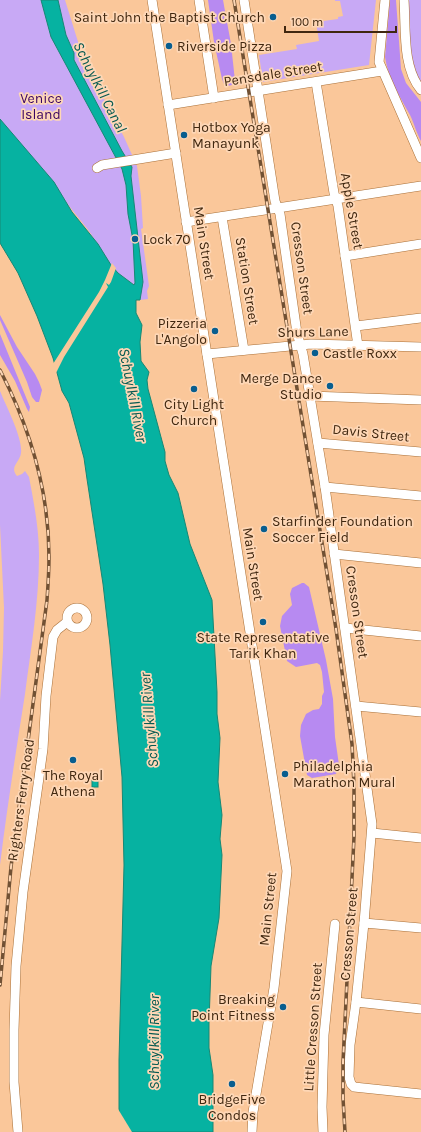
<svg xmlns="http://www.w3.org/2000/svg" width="421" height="1132" font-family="Karla,sans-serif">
<rect width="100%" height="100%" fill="#fac79a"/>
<g fill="#c8a9f5">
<polygon points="0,0 65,0 84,61 124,137 137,166 141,196 143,228 141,229 149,286 147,291 148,299 140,300 137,287 118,273 111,265 89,231 0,119"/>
<polygon points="335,0 376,0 369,65 263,82 259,55 297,49 296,45 319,41 316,22 338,19 338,17 343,16 340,1 335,1"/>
<path d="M409,0H421V83C407,58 410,28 409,0Z"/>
<path d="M0,391C6,406 23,438 21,453C20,462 9,467 17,476L22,474L25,471L29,477C34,503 39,529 39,555C39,602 31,648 25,694C16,751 7,808 0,865V701L3,651L4,608L0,525Z"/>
</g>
<g fill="#b78af1">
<polygon points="208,0 223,0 231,44 235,81 232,85 228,86 224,84 222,79 214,42"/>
<path d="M390,0H396L401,69L406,83L421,102V141C416,132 414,123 410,115C400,97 388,78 385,57Z"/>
<polygon points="0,315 17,347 35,374 39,382 42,390 39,402 36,402 32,397 27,382 0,320"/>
<polygon points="0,334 30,407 29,412 27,409 15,381 0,355"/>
<polygon points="302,583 304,583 309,587 326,660 333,699 335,737 339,765 336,774 312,778 307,775 300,736 301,725 306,714 313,710 319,709 322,704 322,696 324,692 322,672 320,665 317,663 296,667 287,661 280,626 282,616 292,605 290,594 292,588"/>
</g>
<g fill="#06b2a1" stroke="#178875">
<polygon points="41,0 58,0 66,35 74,53 74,60 122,151 132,167 131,176 143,282 140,300 136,300 136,313 142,325 140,342 141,361 149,372 147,380 148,389 165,452 165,461 169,475 178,493 190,544 212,600 217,692 217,714 220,738 218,782 222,815 220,839 222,855 219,918 211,966 209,1023 209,1048 213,1075 213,1132 119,1132 119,1060 124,865 122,777 110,645 103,584 87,479 84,458 69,403 62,391 53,358 37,316 18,273 0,243 0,119 54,182 72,212 98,244 111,265 118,273 134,285 135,283 133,240 128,214 126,185 122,169 51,37"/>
<rect x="92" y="776" width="6" height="11"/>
</g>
<g fill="#fac79a">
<polygon points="112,263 116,268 111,282 109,285 106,283 108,287 64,357 55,375 53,364 99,292 105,280"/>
<polygon points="117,1109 118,1109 132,1132 117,1132"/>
</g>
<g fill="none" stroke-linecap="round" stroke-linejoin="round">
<defs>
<g id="minor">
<polyline points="152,0 287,871 274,988 253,1112 252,1132"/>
<polyline points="199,0 214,98"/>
<polyline points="244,0 275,201 280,214 297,333 303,354 325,487 372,824 364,923 356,1002 350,1045 349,1077 351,1084 354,1087 421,1094"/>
<polyline points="385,0 379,62 421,158"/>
<path d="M404,0C406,29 402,67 421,90"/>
<polyline points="316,82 334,193 338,206 358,346"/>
<polyline points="168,105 382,71"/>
<polyline points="97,168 102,165 176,153"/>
<polyline points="222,217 244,350"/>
<polyline points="186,222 421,186"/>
<polyline points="345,256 421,244"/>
<polyline points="356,326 421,318"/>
<polyline points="207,354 311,344 421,347"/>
<polyline points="310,396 421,400"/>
<polyline points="318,443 421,452"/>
<polyline points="325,487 421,496"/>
<polyline points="334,554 421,563"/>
<circle cx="77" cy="618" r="10"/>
<polyline points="345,628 421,636"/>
<polyline points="356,706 421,712"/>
<polyline points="372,833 421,838"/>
<polyline points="364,923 421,928"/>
<polyline points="356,1002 421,1009"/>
<polyline points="18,1132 14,1082 14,1030 16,966 23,892 43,749 46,696 53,637 57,630 67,622"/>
<polyline points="323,1132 322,1107 324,1035 335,924"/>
</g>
</defs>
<use href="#minor" stroke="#aa7037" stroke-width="10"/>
<use href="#minor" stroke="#fff" stroke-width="9"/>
<defs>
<g id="rail">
<polyline points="234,0 336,629 352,744 354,785 354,837 343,1062 343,1098 345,1132"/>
<path d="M0,370C30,428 49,492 49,557C49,572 48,586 47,600L11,867L0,985"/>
</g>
</defs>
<use href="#rail" stroke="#715134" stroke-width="3.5"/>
<use href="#rail" stroke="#fed7b6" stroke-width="2" stroke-dasharray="6" stroke-linecap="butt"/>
</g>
<g fill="#085e8f" stroke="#fed7b6" stroke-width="1.5">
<circle cx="273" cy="17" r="4"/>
<circle cx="169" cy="46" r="4"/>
<circle cx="184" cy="135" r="4"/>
<circle cx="135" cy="239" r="4"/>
<circle cx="215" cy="331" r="4"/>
<circle cx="315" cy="353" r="4"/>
<circle cx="330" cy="386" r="4"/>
<circle cx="194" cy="389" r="4"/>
<circle cx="264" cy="529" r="4"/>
<circle cx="263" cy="622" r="4"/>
<circle cx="73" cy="760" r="4"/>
<circle cx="285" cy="774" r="4"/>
<circle cx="283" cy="1007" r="4"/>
<circle cx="232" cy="1084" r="4"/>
</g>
<g text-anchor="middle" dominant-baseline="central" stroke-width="3.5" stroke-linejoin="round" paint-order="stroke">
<g font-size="14" fill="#40270f" stroke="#fed7b6" text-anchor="start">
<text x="265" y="17" text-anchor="end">Saint John the Baptist Church</text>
<text x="177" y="46">Riverside Pizza</text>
<text x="192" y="127">Hotbox Yoga<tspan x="192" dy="16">Manayunk</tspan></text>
<text x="143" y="239">Lock 70</text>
<text x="207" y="323" text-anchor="end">Pizzeria<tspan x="207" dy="16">L'Angolo</tspan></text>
<text x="323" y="353">Castle Roxx</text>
<text x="322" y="378" text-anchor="end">Merge Dance<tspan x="322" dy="16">Studio</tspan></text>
<text x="194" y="404" text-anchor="middle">City Light<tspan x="194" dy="16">Church</tspan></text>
<text x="272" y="521">Starfinder Foundation<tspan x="272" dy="16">Soccer Field</tspan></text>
<text x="263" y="637" text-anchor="middle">State Representative<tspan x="263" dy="16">Tarik Khan</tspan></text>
<text x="293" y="766">Philadelphia<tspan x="293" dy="16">Marathon Mural</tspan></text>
<text x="73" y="775" text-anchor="middle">The Royal<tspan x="73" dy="16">Athena</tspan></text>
<text x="275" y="999" text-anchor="end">Breaking<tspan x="275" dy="16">Point Fitness</tspan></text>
<text x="232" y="1099" text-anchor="middle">BridgeFive<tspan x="232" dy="16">Condos</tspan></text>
</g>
<g font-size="14" fill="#40270f" stroke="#fed7b6">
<text transform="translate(273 74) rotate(-9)">Pensdale Street</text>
<text transform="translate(352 211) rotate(80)">Apple Street</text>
<text transform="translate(204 243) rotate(81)">Main Street</text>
<text transform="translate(302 268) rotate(82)">Cresson Street</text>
<text transform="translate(247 281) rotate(81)">Station Street</text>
<text transform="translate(313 332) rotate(-1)">Shurs Lane</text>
<text transform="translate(371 433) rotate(6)">Davis Street</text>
<text transform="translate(253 564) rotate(81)">Main Street</text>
<text transform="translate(357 612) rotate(82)">Cresson Street</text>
<text transform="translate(21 800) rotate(-82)">Righters Ferry Road</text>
<text transform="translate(268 909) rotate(-84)">Main Street</text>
<text transform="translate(349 934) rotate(-85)">Cresson Street</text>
<text transform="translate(313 1027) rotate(-86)">Little Cresson Street</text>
</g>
<g font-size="14" fill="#390262" stroke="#fed7b6">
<text x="41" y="98">Venice<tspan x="41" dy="16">Island</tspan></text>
</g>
<g font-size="15" font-style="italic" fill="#075a51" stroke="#fed7b6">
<text transform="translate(100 87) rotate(63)">Schuylkill Canal</text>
<text transform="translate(133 395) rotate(79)">Schuylkill River</text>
<text transform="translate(149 720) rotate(-95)">Schuylkill River</text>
<text transform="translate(154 1042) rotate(-90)">Schuylkill River</text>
</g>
</g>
<path d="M285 26v6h111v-6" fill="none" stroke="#40270f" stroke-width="2"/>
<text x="291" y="26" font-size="12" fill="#40270f" stroke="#fed7b6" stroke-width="3" paint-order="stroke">100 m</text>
</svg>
